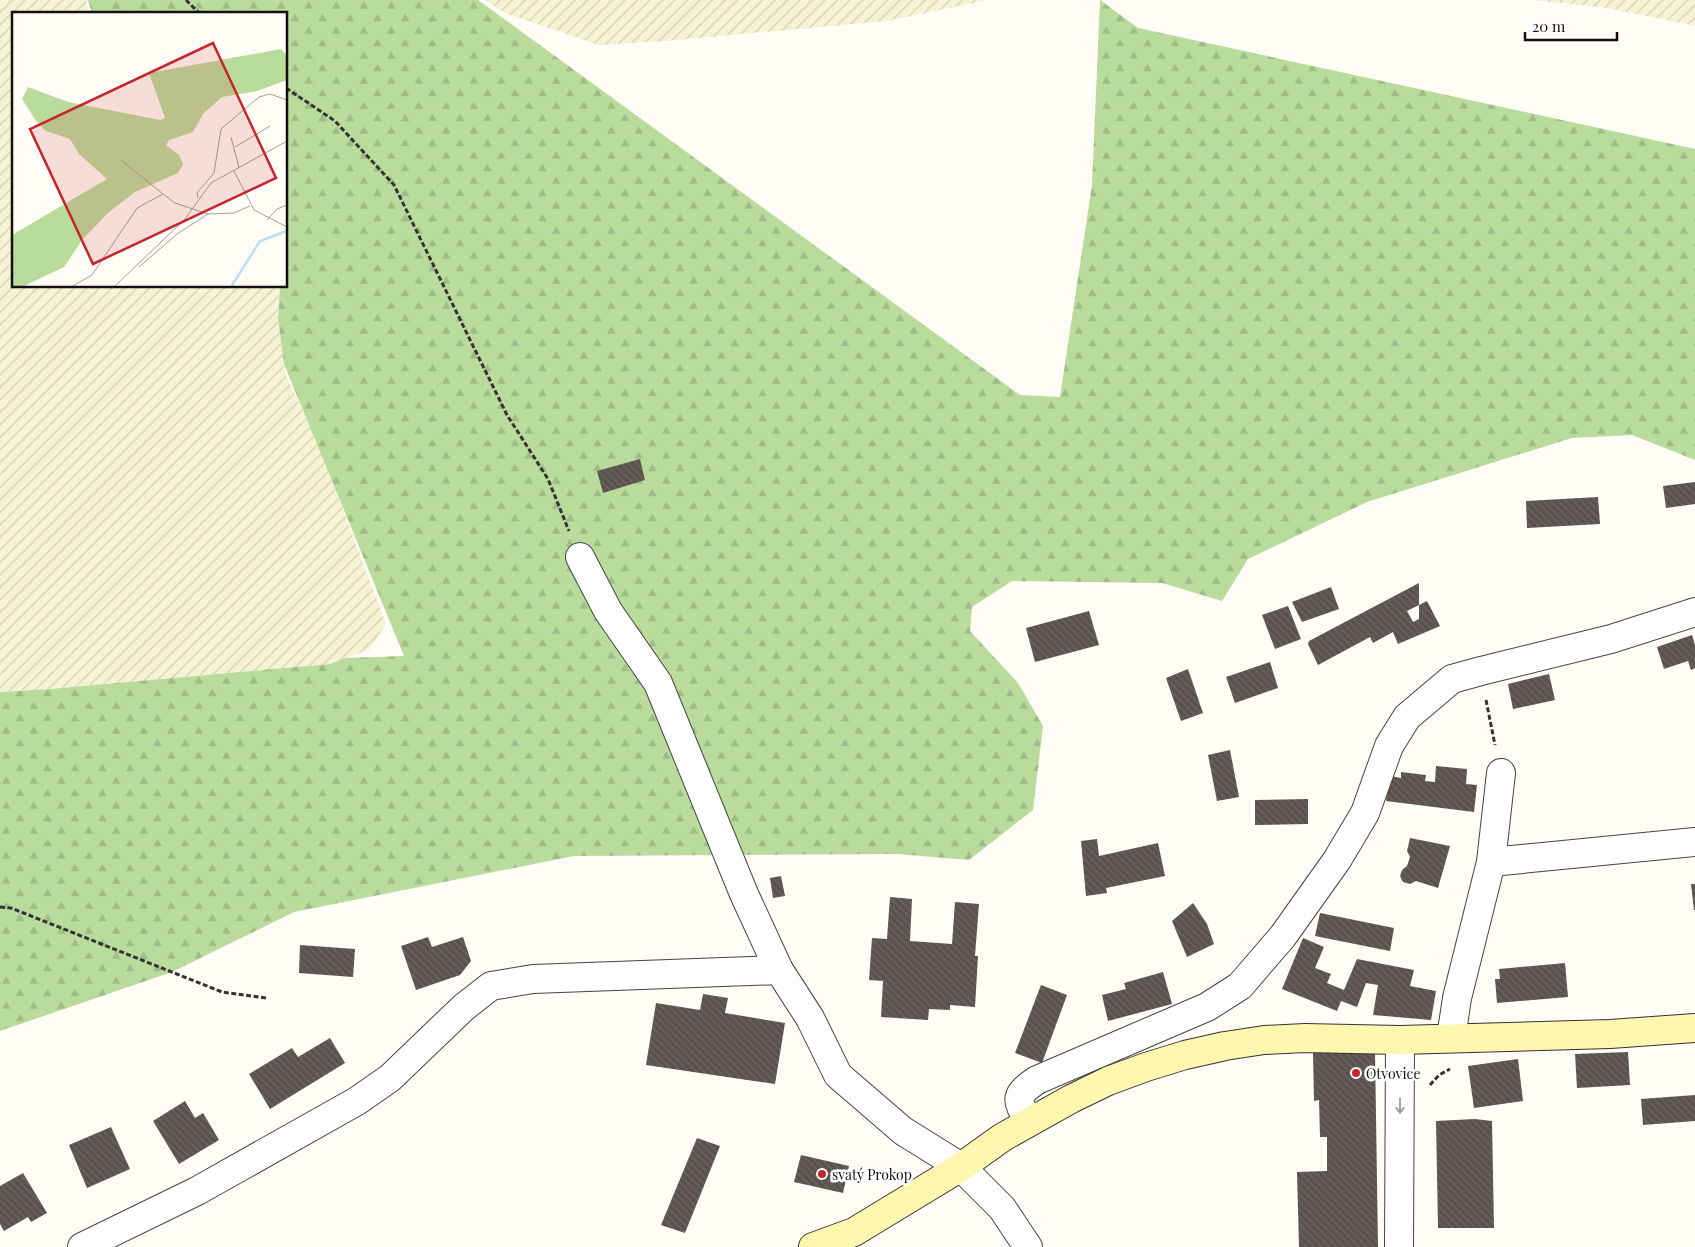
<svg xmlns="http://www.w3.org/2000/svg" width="1695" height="1247" font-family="'Playfair Display',serif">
<defs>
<pattern id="farmland-furrows" width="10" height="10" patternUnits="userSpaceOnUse" patternTransform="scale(1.25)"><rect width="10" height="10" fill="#f6f3d4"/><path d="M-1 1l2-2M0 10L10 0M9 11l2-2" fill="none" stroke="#d2cfb5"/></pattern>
<pattern id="forest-firs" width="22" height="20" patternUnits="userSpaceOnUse" patternTransform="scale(1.25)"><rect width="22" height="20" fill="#b9dc9c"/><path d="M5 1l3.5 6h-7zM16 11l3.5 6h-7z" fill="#9ebc85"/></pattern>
<pattern id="building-back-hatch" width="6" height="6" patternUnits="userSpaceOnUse" patternTransform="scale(1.25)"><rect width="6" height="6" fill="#5a524d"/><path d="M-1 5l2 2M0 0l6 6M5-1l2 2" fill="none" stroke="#6d6662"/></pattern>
</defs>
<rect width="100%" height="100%" fill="#fffdf5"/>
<g fill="url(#farmland-furrows)">
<polygon points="0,0 86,0 89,14 14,14 14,286 280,286 278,319 285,373 306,418 333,483 386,624 370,649 330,664 50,689 0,692"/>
<polygon points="485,0 988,0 887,21 665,41 599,45 507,14"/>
<polygon points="1534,0 1695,0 1695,26 1607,8"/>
</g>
<polygon fill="url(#forest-firs)" points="88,0 478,0 1020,395 1060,397 1092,185 1100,0 1138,28 1695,149 1695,460 1632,435 1572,438 1367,502 1248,559 1222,601 1162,583 1012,581 972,607 970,631 1018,683 1043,726 1033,810 969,860 898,854 574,856 294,912 172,972 0,1031 0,692 50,689 330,664 346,658 404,656 284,364 278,319 280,286 286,286 286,14 92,14"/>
<g fill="url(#building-back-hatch)" fill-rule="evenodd">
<polygon points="640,459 645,480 603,493 597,471"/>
<polygon points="1695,482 1695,504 1666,508 1663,486"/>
<polygon points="1598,497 1600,524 1527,528 1526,501"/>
<path d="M1419,583V605L1427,601L1440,626L1398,644L1393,632L1373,643L1370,637L1318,665L1308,644L1309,641ZM1419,605V619L1413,622L1407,611Z"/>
<polygon points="1331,587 1339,609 1302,622 1292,602"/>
<polygon points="1288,606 1301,639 1275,649 1262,615"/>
<polygon points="1089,611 1099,645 1035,662 1026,628"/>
<polygon points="1692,635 1695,645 1695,668 1691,670 1688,661 1664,669 1657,647"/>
<polygon points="1270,662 1278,688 1235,703 1226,677"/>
<polygon points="1188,669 1203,713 1181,721 1166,678"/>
<polygon points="1549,674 1555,700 1513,709 1508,684"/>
<polygon points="1230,750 1239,797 1217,801 1208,755"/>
<polygon points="1436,766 1467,769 1466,784 1477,785 1474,812 1386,801 1390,776 1401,778 1401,772 1426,775 1425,781 1435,782"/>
<polygon points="1308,799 1308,824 1255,825 1255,800"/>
<polygon points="1410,838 1450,846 1438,888 1416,881 1410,884 1403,882 1400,876 1402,870 1407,866 1410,857 1407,851"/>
<polygon points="1097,839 1099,856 1158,843 1165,876 1106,888 1107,893 1086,896 1081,841"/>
<polygon points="781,876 785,896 773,898 770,878"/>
<polygon points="1691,884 1695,884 1695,910 1694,910"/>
<polygon points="890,897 912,899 910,941 952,944 955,902 979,904 975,956 978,956 975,1007 950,1005 950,1010 929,1009 928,1020 881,1017 883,981 869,980 872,938 887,939"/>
<polygon points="1193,903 1207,924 1214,944 1187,957 1172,921"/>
<polygon points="1320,913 1394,928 1390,951 1315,936"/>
<polygon points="428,937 432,947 463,937 471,961 460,975 416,990 401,946"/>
<polygon points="1303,938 1324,947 1315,968 1331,974 1327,983 1344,990 1357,959 1414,970 1410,986 1436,991 1431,1020 1373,1015 1378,985 1366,983 1357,1007 1341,1001 1337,1011 1282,989"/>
<polygon points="300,945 355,949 353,977 299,973"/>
<polygon points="1565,963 1568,997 1497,1003 1495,979 1500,979 1499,969"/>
<polygon points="1163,972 1172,1004 1108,1021 1102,995 1126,989 1124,983"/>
<polygon points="1041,985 1067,995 1042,1063 1015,1053"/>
<polygon points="703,994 728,998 725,1013 785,1023 775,1084 646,1065 656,1003 700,1010"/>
<polygon points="330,1038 345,1063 270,1109 249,1074 292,1048 298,1057"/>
<polygon points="1375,1052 1378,1247 1299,1247 1297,1172 1327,1171 1327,1137 1320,1137 1319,1100 1314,1101 1313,1053"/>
<polygon points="1628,1052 1630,1085 1577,1088 1575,1054"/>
<polygon points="1518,1059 1523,1101 1474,1108 1468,1066"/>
<polygon points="1695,1095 1695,1121 1643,1125 1641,1099"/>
<polygon points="185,1101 195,1118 203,1113 219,1140 179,1164 153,1121"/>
<polygon points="1475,1119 1492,1121 1494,1228 1438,1228 1436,1121"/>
<polygon points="111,1127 130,1169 87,1188 69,1145"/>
<polygon points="697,1138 720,1146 685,1233 661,1225"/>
<polygon points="801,1155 849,1166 843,1193 794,1182"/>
<polygon points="23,1173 47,1213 31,1222 28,1217 4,1231 0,1224 0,1186"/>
</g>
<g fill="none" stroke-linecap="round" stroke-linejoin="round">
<defs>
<g id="minor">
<polyline points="580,557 608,611 658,683 744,894 779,970"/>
<polyline points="1491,862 1695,842"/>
<polyline points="1451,1038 1457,998 1491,862 1501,773"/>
<path d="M1029,1121C1015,1099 1015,1095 1037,1080L1207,1007L1240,986L1283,936L1337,860L1365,813L1389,746L1407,717L1452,679L1481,671L1611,639L1695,612"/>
<polyline points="82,1247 197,1191 357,1101 390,1078 464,1007 491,986 533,979 779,970 810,1018 838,1075 903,1131 961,1167 1002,1208 1028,1247"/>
</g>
<polyline id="tertiary" points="1399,1247 1400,1040"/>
<polyline id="secondary" points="813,1247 854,1232 961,1167 1003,1137 1071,1099 1108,1081 1146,1067 1185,1055 1225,1046 1264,1040 1305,1038 1400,1040 1610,1034 1695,1028"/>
</defs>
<use href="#minor" stroke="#444" stroke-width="30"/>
<use href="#tertiary" stroke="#444" stroke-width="30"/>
<use href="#secondary" stroke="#333" stroke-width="30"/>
<g stroke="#333" stroke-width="3" stroke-dasharray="5 2.5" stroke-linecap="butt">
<polyline points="186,0 200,14"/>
<polyline points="286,88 335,121 394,185 507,415 548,479 569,531"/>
<polyline points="1486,700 1495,745"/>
<polyline points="0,907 11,908 222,992 266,998"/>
<polyline points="1430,1085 1439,1075 1450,1069"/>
</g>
<use href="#minor" stroke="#fff" stroke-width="28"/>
<use href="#tertiary" stroke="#fff" stroke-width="28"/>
<use href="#secondary" stroke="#fff6b0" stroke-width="28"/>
</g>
<defs><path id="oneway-shaft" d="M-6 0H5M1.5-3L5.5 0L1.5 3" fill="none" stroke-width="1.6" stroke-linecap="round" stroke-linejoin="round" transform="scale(1.25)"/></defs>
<use stroke="#a0a0a0" href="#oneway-shaft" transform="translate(1400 1106) rotate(90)"/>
<g fill="#c4262e" stroke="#fff" stroke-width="2">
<circle cx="1356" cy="1073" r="5"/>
<circle cx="822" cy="1174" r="5"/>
</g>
<g text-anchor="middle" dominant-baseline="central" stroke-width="5" stroke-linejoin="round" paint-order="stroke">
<g font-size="14" fill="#111" stroke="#fff" text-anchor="start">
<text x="1366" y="1073">Otvovice</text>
<text x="832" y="1174">svatý Prokop</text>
</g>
</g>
<g transform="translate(12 12)">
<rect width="275" height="275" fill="#fffdf5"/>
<path d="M269,37L275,44V68L245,79L210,85L191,102L181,120L157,128L154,133L167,143L171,152L166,161L123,180L96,201L70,228L52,255L10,275H0V223L95,167L67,142L58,127L34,119L24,109L10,87L16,75L56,90L148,108L153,106L137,61Z" fill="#b9dc9c"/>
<path fill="none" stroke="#b9e0f7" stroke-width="2.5" d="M219,275L248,229L275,219"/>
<path fill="none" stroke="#a09f9a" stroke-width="1" d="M219,125L227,156M223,135L258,114M109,148L151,182M222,159L242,198L275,215M186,186L185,181L202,161L209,117L247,85L258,82L275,88M255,208L265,197L275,193M127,255L165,222L196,202L222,201L238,194M59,275L80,263L125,196L151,182L163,191L196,202M102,275L173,207L199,171L275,129"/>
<path fill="#c4262e" fill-opacity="0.15" stroke="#c4262e" stroke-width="2.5" d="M201,31L264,166L81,252L18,117Z"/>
<rect width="275" height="275" fill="none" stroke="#111" stroke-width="2.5"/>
</g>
<path d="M1525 32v8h92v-8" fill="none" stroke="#111111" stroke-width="2.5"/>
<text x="1532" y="32" font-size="15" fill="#111111" stroke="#ffffff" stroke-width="4" paint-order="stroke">20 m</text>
</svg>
